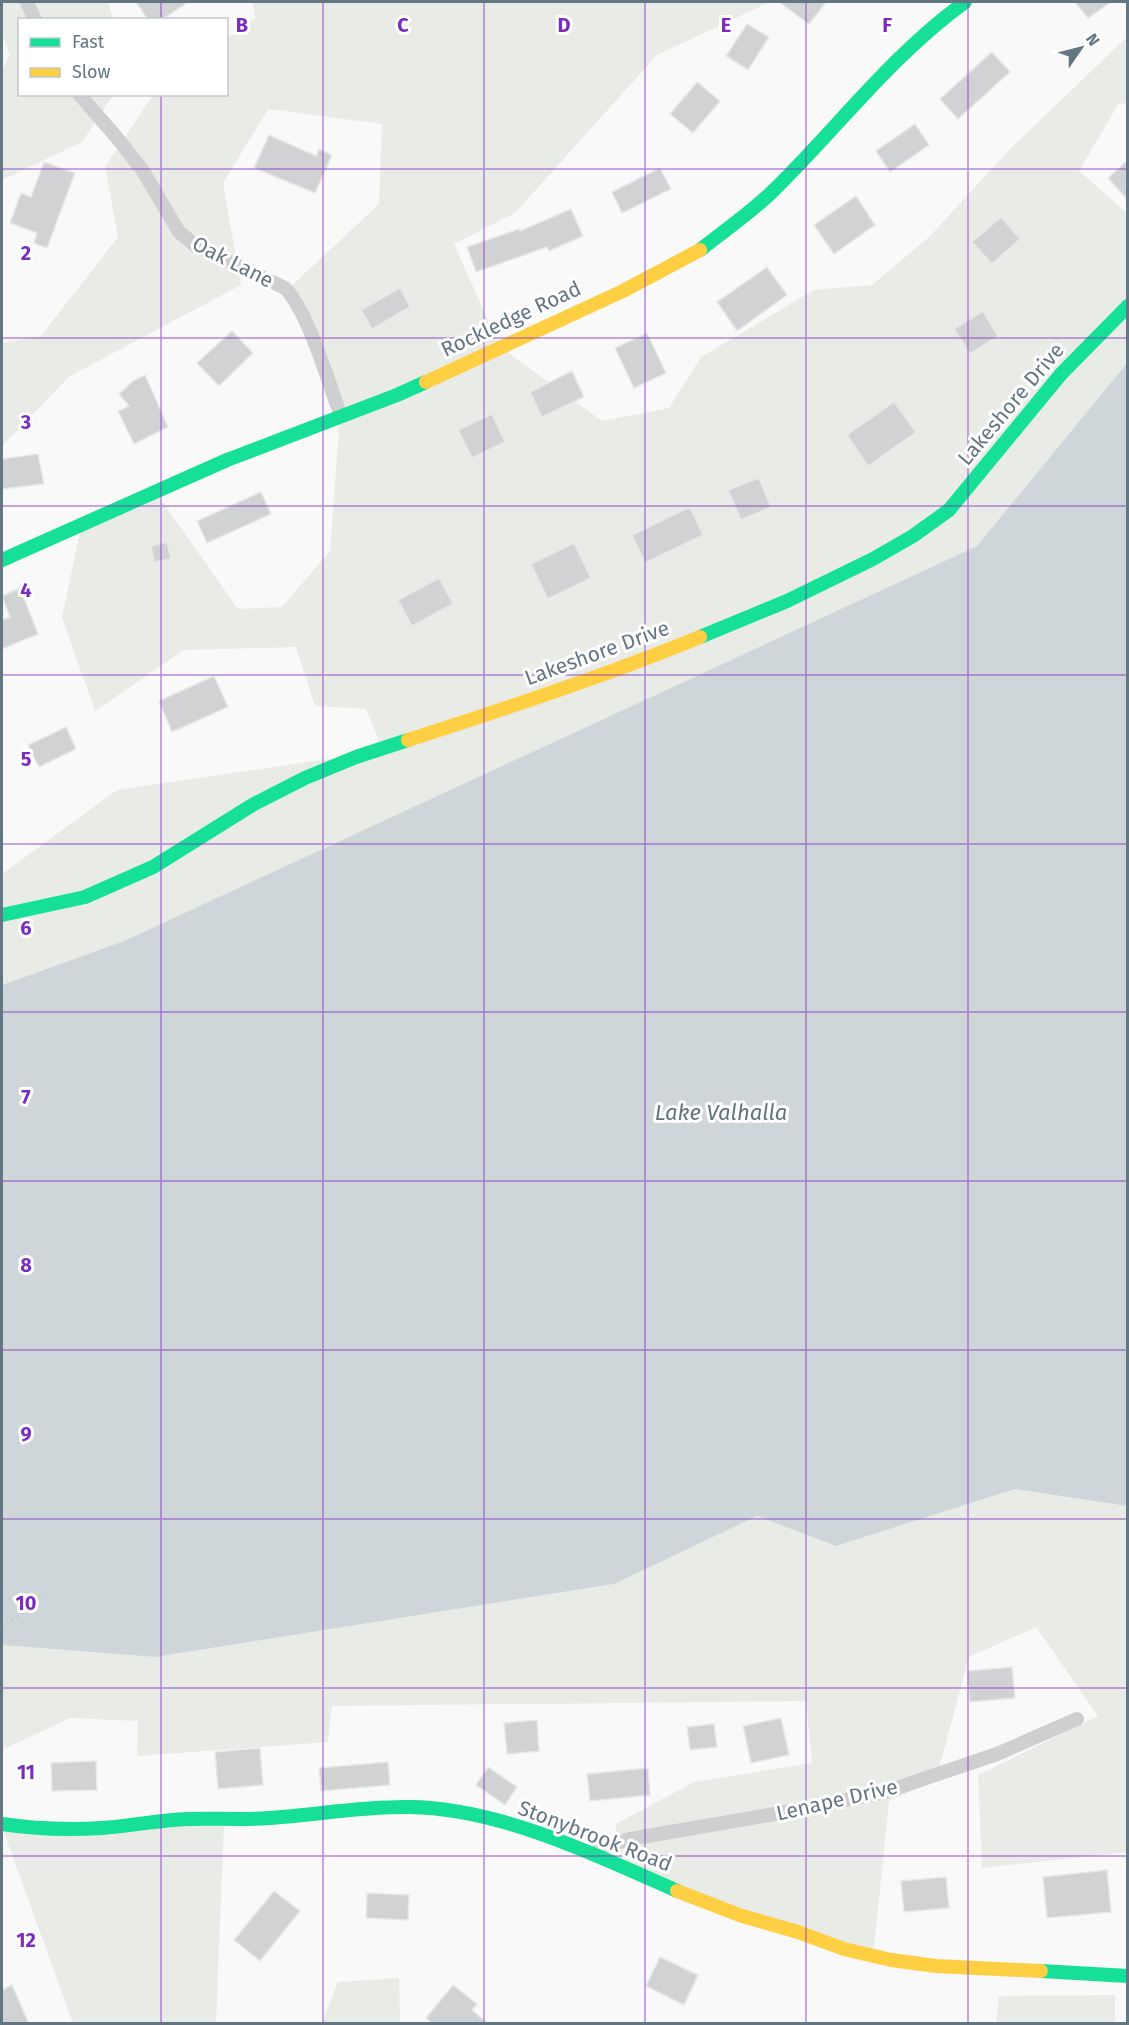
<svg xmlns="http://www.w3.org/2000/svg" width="1129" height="2025" font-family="'Fira Sans',sans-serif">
<rect width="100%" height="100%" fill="#f9f9f9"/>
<g fill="#e8ebe6">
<polygon points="2,2 108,2 113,19 20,20 20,94 113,95 82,142 2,180 2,70 10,55 2,33"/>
<polygon points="253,2 770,2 657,55 515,213 454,244 500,347 602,421 669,408 701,357 814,290 872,285 929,237 1010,149 1127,37 1127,104 1119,103 1079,171 1127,213 1127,363 977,546 124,941 2,985 2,874 117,790 383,751 366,709 315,706 296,647 184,650 95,711 62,617 81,527 157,494 238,609 282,607 330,551 340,414 288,289 379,204 382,124 268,109 223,183 241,285 70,376 2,446 2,343 41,336 118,237 105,167 153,95 226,94 227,39 255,18"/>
<polygon points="1015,1489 1127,1506 1127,1852 982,1868 978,1775 1098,1716 1036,1627 969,1657 936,1780 889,1801 873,1958 617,1866 616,1824 694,1782 812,1763 806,1701 332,1706 328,1742 137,1756 138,1721 70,1718 2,1750 2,1645 155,1657 614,1584 757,1516 836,1546"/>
<polygon points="224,1824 216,2023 73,2023 2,1827"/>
<polygon points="399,1978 400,2023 322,2023 338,1982"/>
<polygon points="1115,1995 1115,2023 996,2023 999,1996"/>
</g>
<polygon fill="#ced6d9" points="1127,363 1127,1506 1015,1489 836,1546 757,1516 614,1584 155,1657 2,1645 2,985 124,941 977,546"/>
<g fill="#d0d2d3" stroke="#e8e8e8" stroke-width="1.5">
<polygon points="136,2 188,2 161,20 148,20"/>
<polygon points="779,2 826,2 809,24"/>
<polygon points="1075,2 1111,2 1088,18"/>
<polygon points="747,24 769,37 748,70 726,56"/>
<polygon points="992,52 1010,72 958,119 940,99"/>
<polygon points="697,82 720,101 693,133 670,114"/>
<polygon points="915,124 929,145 890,172 876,151"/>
<polygon points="269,135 316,156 319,149 332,155 315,193 254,168"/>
<polygon points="1128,160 1128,200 1108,178"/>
<polygon points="44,162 75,173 47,248 34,243 37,233 10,223 21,193 31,197"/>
<polygon points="660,168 671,189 622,213 612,192"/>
<polygon points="856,196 875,225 834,254 814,225"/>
<polygon points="571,209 583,236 549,251 547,247 476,272 467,247 519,229 520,231"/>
<polygon points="1001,217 1020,239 992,264 972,242"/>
<polygon points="767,267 787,295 737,331 717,302"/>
<polygon points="400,288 410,307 372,329 361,310"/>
<polygon points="983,311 998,336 970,354 954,329"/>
<polygon points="232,331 253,353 219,386 197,363"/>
<polygon points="647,333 666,373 634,388 615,348"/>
<polygon points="572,371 584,397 542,417 530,392"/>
<polygon points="145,375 168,427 134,444 118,411 129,406 119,394 133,381"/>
<polygon points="894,402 916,432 868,466 847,435"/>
<polygon points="492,414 505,442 472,458 458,430"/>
<polygon points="38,454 44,484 2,489 2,459"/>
<polygon points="759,478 771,507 741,520 728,490"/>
<polygon points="261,492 271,514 207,543 197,521"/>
<polygon points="690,507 703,535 645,563 632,535"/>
<polygon points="167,542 171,559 154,562 151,546"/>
<polygon points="574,543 591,578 548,599 531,564"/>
<polygon points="439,578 453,604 412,626 398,600"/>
<polygon points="20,588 38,634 2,649 2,620 10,617 2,596"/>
<polygon points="214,676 228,707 172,732 159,701"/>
<polygon points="66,727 76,749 39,767 28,745"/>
<polygon points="1012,1667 1015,1698 970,1702 967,1671"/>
<polygon points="781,1718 789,1755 751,1763 743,1726"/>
<polygon points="537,1720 539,1751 507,1754 504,1723"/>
<polygon points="714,1724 717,1747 690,1750 687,1727"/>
<polygon points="260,1748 263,1785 218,1789 215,1752"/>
<polygon points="96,1761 97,1790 52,1791 51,1763"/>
<polygon points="388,1762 390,1785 321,1791 319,1768"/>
<polygon points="488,1767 517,1787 505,1805 476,1785"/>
<polygon points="648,1768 650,1795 590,1801 587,1774"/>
<polygon points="1107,1870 1111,1912 1047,1918 1043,1877"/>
<polygon points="946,1877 949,1908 904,1912 901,1881"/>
<polygon points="274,1891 300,1911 260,1961 234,1940"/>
<polygon points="367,1893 409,1895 408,1920 366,1918"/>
<polygon points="660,1957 698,1975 684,2005 646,1986"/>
<polygon points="12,1985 29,2024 2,2024 2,1990"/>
<polygon points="453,1985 477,2004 472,2010 488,2024 433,2024 426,2018"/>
</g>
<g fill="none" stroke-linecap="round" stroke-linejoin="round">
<polyline stroke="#cbcccd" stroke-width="3" stroke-dasharray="3 3" stroke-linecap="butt" points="2,1629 42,1596"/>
<g stroke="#cecfd0" stroke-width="14">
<polyline points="27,2 35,20"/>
<path d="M79,94L118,139L143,171L179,232L196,246L285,288C309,313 328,382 341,416"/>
<polyline points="588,1851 630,1839 769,1815 882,1793 997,1754 1077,1719"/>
</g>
<g stroke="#16e098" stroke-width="14">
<path d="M700,250C725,230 752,212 775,189C838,127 893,54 965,2"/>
<polyline points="2,560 227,460 397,395 426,382"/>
<polyline points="700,637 787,601 873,559 913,536 949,510 1061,374 1128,306"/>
<polyline points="2,915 85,897 153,867 254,804 305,778 356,757 408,740"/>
<path d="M2,1824C35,1829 68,1830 102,1828C130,1826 159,1820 188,1819C215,1818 242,1820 269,1818C316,1815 363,1806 410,1807C499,1808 597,1855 677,1891"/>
<polyline points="1041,1971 1128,1976"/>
</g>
<g stroke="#ffcf43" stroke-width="14">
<polyline points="426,382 623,291 700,250"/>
<path d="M408,740C507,708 605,676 700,637"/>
<polyline points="677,1891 742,1916 798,1932 844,1949 891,1960 936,1966 1041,1971"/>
</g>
</g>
<path fill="none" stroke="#7b2cbf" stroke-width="1.5" stroke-opacity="0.55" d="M161,2V20M323,2V2024M484,2V2024M645,2V2024M806,2V2024M968,2V2024M161,94V2024M2,169H1128M2,338H1128M2,506H1128M2,675H1128M2,844H1128M2,1012H1128M2,1181H1128M2,1350H1128M2,1519H1128M2,1688H1128M2,1856H1128"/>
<g text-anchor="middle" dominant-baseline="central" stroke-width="6" stroke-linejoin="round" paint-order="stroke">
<g font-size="21" fill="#657683" stroke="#fff">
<text transform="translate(233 262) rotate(27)">Oak Lane</text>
<text transform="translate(511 319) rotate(-25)">Rockledge Road</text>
<text transform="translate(1011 404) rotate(-50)">Lakeshore Drive</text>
<text transform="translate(597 653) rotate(-20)">Lakeshore Drive</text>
<text transform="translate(837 1800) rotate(-13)">Lenape Drive</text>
<text transform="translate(595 1836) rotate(21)">Stonybrook Road</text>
</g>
<g font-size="22" font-style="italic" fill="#60757c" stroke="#fff">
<text x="721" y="1112">Lake Valhalla</text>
</g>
</g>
<g font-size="20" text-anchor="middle" font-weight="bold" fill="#7b2cbf" stroke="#fff" stroke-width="6" stroke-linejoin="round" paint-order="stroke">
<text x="242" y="32">B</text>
<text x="403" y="32">C</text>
<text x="564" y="32">D</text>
<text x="726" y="32">E</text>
<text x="887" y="32">F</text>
<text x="26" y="260">2</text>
<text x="26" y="429">3</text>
<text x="26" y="597">4</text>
<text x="26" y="766">5</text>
<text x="26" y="935">6</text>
<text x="26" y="1104">7</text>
<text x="26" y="1272">8</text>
<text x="26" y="1441">9</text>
<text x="26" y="1610">10</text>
<text x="26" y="1779">11</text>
<text x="26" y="1947">12</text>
</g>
<rect width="1129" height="2025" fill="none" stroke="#657683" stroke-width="6"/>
<rect x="18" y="18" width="210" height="78" fill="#ffffff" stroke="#c1c8cd" stroke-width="1.5"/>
<rect x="30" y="38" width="30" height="9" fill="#16e098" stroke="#c1c8cd" stroke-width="1.5"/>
<text x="72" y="48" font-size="18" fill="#657683">Fast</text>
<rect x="30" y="68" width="30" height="9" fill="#ffcf43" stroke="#c1c8cd" stroke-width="1.5"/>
<text x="72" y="78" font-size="18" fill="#657683">Slow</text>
<g transform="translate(1081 48) rotate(55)" stroke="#ffffff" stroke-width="4.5" paint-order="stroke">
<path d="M0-4.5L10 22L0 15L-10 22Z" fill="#657683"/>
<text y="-9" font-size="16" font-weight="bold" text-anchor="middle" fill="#657683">N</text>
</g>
</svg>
